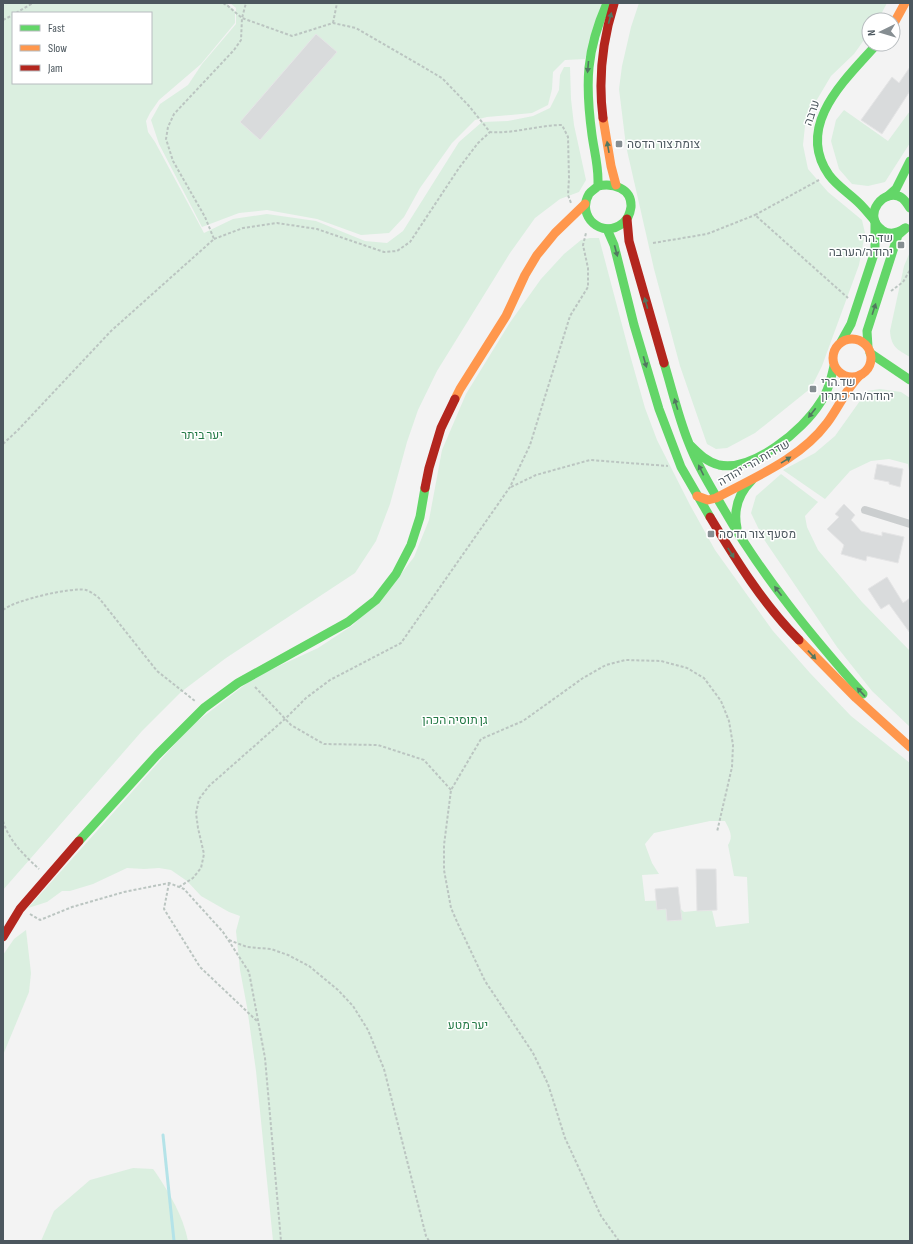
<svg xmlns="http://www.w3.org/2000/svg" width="913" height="1244" font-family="'Sofia Sans Condensed',Heebo,sans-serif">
<rect width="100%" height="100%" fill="#f3f3f3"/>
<g fill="#dbefe0" fill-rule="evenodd">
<path d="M7,3H226L235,11V23L201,64L159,100L150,113L146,121L148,132L155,142L204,233L233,219L267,214L316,221L365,241L387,243L403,231L459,142L482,122L508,121L533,116L550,108L559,90L560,75L564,67H570L571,99L574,125L586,180L579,192L560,199L535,218L510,253L437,371L418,410L407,442L390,504L376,541L355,573L226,658L181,692L142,731L3,890V5ZM13,13H151V83H13Z"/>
<polygon points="230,3 605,3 585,59 565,60 553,72 552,89 548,105 532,113 487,117 475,120 452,143 420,188 404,217 389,233 361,235 317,219 267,210 239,213 202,227 159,144 151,120 160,104 188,85 202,64 236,24 236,8"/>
<polygon points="639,3 887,3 878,20 869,20 869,33 854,54 831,76 812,108 805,126 803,145 808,169 828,192 862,220 865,233 859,265 822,366 811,388 755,433 727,448 716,449 707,444 680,366 654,269 626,146 619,89 622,66 631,27"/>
<polygon points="844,110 888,141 910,111 910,143 885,182 868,186 852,184 839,169 831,141 836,120"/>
<path d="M590,238H599L630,355L645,408L657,440L690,505L715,550L773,631L810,673L851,716L910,763V1241H273L256,1071L247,1007L240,970L236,931L240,916L229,912L201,896L187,881L171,870L159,868L144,869L127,868L93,884L70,891H62L47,902L28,908L191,726L255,677L318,648L353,625L401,574L414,557L429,520L442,450L466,394L511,321L541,279L564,254L581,240ZM710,821H725C729,829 734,836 728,845L734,876L747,877L749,923L716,927L710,902L704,910L684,912L675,904L673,900L645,901L642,875L659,874L652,863L646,847L645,844L654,833Z"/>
<path d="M910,252V357C898,350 891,347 890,331L904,266Z"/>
<polygon points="880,389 901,392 910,398 910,477 908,464 889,459 871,461 850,471 825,499 783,470 815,453 835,436 867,391"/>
<polygon points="781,474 818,502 805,516 807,527 818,550 862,602 910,651 910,727 872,691 837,647 763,538 751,513 756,496"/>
<polygon points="26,930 31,973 29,992 3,1055 3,955 14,939"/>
<path d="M133,1168L153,1169L156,1173C170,1194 183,1216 188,1241H41L54,1211L90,1180Z"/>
</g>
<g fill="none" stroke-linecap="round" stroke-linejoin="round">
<polyline stroke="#b4e3e8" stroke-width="3" points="163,1135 174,1241"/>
</g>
<g fill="#d9dbdc" stroke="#e5e5e6">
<polygon points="316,34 337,52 260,140 240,122"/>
<polygon points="910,67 910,91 882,134 861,120 892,77 899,83"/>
<polygon points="877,464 903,469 900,487 889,484 889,482 874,479"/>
<polygon points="844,504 855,515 851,520 861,531 882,536 882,532 904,537 898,563 867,556 866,561 841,554 844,545 827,529 839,517 835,514"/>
<polygon points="887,577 903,603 910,598 910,633 889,604 881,609 868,589"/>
<polygon points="696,869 716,869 717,910 697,911"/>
<polygon points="678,887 682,920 667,921 666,909 657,910 655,889"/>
</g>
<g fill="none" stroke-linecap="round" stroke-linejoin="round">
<g stroke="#bbc5c1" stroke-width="2" stroke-dasharray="3 2" stroke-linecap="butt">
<path d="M223,3L228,6L242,18L292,36L333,23L356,28L442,78L469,106L490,132C514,134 538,125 562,125L568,137L569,178L568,195L571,203"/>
<polyline points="16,13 33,3"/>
<polyline points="3,20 13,15"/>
<polyline points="333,23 337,3"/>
<polyline points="819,180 755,215 848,298"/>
<polyline points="214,239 243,228 277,223 317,229 384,252 397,251 410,242 459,168 478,143 490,132"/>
<polyline points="653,243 707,234 755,215"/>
<polyline points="891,291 903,282 910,270"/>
<polyline points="3,444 18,430 111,331 214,239 205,217 173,161 166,139 168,127 174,114 234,50 241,40 242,18 246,3"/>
<polyline points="511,487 536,475 590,460 668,466"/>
<path d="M3,610C15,600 71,587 86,590C90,591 95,595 99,598L157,671L195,701"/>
<polyline points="255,687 291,725 324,744 378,745 424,760 451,790"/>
<path d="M3,821C9,841 24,855 39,869"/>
<polyline points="169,883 164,909 200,967 258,1022"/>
<polyline points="179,887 193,878 201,868 204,854 198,828 196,813 199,799 209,786 285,719 306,698 330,680 401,643 510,487 530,445 570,316 588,287 588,268 583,245 586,233"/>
<polyline points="30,914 40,920 72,907 124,892 169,883 184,889 223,932 249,972 265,1058 281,1241"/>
<polyline points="229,940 247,947 271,949 288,955 309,966 338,990 353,1006 368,1030 384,1069 426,1236 429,1241"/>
<polyline points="619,1241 601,1216 565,1138 548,1084 533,1053 485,981 458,924 451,908 444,870 444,845 451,790 481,739 523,721 583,678 606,665 625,660 661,661 687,668 704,678 721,701 729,721 733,745 732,767 717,832"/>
</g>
<polyline stroke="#cbcecf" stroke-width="8" points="865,510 910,524"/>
<g stroke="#63d668" stroke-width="9">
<path d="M598,186C613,183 632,188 631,207C630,214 628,219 623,223C602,240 576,216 589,194C591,191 595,189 598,186V180C598,164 594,150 592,135C585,83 586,51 607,3"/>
<polyline points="888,196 896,189 910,161"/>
<path d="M874,220C869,214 865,209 860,204C850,194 837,186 829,175C794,125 846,79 877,44"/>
<path d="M905,228C898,233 890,236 882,230C861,215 885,186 902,198C905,200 908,205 910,208"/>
<polyline points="607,229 614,245 634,325 659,409 681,467 710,517"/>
<polyline points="841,342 851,324 875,251 875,222"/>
<polyline points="868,347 867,331 898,235 906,228"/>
<polyline points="870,353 910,380"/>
<path d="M664,363C672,389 678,416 688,441C697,465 710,486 723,508C762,576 811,635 863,694"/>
<path d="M691,446C699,454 707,462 719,465C753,472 803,430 820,403C828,392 831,379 834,366"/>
<path d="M737,528C733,509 738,494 752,480"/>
<polyline points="79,841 157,755 204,708 238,683 348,622 376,600 396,574 411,545 420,517 425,488"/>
</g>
<g stroke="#ff974d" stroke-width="9">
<polyline points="893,25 905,3"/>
<polyline points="603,118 611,166 616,185"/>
<circle cx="852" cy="358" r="19"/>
<polyline points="455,399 460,389 506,316 525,275 537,255 555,233 585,204"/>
<path d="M697,496L708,500L716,498C755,477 800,459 827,423C839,407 846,389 860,375"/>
<polyline points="799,640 856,698 910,747"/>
</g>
<g stroke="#b3261e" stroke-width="9">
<path d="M603,118C598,79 602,42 614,4"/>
<polyline points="627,219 629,241 664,363"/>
<polyline points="425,488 429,468 441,428 455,399"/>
<path d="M710,517C736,560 763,604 799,640"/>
<polyline points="3,937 20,909 79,841"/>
</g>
</g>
<defs><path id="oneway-solid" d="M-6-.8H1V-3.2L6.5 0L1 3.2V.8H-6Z"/></defs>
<g fill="#527760">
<use href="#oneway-solid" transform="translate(610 18) rotate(-75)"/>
<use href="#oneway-solid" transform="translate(588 67) rotate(95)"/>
<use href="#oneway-solid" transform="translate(608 147) rotate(-100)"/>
<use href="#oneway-solid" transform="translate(616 251) rotate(75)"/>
<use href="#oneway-solid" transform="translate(646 303) rotate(-106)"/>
<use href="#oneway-solid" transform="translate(874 309) rotate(-72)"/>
<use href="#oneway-solid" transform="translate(645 362) rotate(74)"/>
<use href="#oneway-solid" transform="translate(676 404) rotate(-107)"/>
<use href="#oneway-solid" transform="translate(812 413) rotate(128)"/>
<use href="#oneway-solid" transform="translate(786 460) rotate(-32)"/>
<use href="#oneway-solid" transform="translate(701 470) rotate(-116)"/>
<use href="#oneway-solid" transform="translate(731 553) rotate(58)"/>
<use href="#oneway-solid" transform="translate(778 591) rotate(-127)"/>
<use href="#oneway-solid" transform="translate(812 655) rotate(47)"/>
<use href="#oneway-solid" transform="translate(861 692) rotate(-133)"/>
</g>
<g fill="#868e92" stroke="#fff" stroke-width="1.5">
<rect x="615" y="140" width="8" height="8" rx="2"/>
<rect x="897" y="241" width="8" height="8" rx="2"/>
<rect x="809" y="385" width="8" height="8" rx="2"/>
<rect x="707" y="530" width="8" height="8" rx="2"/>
</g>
<g text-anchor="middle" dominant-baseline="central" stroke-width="3" stroke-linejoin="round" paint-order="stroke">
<g font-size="12" fill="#4c575e" stroke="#fff">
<text transform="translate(812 113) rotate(-71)">ערבה</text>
<text transform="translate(754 463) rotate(-30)">שדרות הרי יהודה</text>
</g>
<g font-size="12" fill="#4c575e" stroke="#fff" text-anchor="start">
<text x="627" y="144">צומת צור הדסה</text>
<text x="893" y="238" text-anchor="end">שד.הרי<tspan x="893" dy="14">יהודה/הערבה</tspan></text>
<text x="821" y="382">שד.הרי<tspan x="821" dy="14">יהודה/הר כתרון</tspan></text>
<text x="719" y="534">מסעף צור הדסה</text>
</g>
<g font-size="12" fill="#237945" stroke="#fff">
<text x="202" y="435">יער ביתר</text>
<text x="455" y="720">גן תוסיה הכהן</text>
<text x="468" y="1025">יער מטע</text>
</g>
</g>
<rect width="913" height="1244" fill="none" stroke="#4c575e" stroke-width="8"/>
<rect x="12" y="12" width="140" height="72" fill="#ffffff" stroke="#b7bcbf"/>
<rect x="20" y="25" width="20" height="6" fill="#63d668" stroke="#b7bcbf"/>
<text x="48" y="32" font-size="12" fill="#4c575e">Fast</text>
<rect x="20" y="45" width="20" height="6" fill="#ff974d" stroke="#b7bcbf"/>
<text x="48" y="52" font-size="12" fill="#4c575e">Slow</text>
<rect x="20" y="65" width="20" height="6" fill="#b3261e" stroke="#b7bcbf"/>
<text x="48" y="72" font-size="12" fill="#4c575e">Jam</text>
<g transform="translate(881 32) rotate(265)"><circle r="19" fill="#ffffff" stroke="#b7bcbf"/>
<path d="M0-3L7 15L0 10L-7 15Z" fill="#868e92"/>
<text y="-6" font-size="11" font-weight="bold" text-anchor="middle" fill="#4c575e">N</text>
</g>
</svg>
